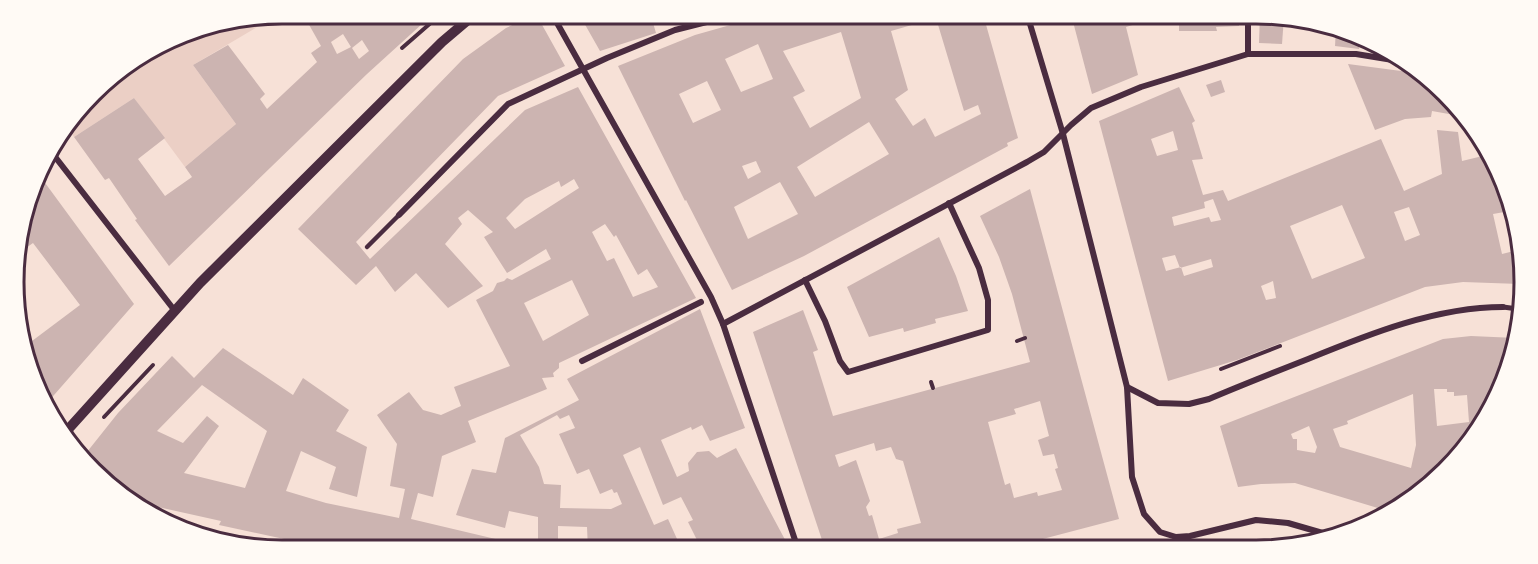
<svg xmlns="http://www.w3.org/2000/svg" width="1538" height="564" font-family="'Alegreya Sans',sans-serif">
<rect width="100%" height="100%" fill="#f7e1d7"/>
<polygon fill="#ebcfc5" points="279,14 193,65 236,124 185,167 134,98 74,137 67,127 105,80 195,28"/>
<g fill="#ccb4b1" fill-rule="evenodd">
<path d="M303,14H355L358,17L363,14H433L367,74L169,266L135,220L137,219L109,178L105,180L74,137L134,98L165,138L138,159L165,196L192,177L185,167L236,124L193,65L228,45L265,94L260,99L267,109L317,62L311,53L321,46ZM343,34L351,47L337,54L331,42ZM362,40L369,51L359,59L352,48Z"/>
<path d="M536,14L565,66L498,96L356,242L370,259L525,110L578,87L696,298L559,363V368L553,373L554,377L542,378L547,389L468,421L476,442L442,456L433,497L418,493L411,519L504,541H538V517L509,511L505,528L456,515L472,469L496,473L505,438L579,400L567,379L700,309L745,428L710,441L702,425L692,430L691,427L661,440L677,477L689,471L688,463L697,452L709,451L717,458L736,448L790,549L702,550L688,522L693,520L681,497L663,505L640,447L623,455L654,525L668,519L682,550H623L643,545V540H616L615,550H588L587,527L558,526V550H335L219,525L221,521L131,501L119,495L83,457L118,413L172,356L194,378L223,348L293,395L303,378L349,410L336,431L367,447L357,497L329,489L336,467L301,451L286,491L326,503L399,518L405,489L390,486L397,444L377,415L409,392L423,410L441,415L461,406L454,387L510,366L476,300L493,291L497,283L504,281L507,278L512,280L551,259L546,249L507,273L484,237L493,232L468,210L458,218L462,224L445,244L483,286L448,308L416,273L395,292L376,266L356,285L298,229L463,59L506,28ZM574,179L579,188L515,229L506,218L525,199L559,181L561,187ZM605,224L614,237L616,235L638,275L647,269L658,287L633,297L614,258L607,261L592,232ZM572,280L589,315L543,341L524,303ZM202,385L267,431L245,488L184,473L219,426L207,416L183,443L157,431ZM557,415L560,419L569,415L575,428L559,434L577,474L589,469L600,494L612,489L614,493L617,492L622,504L611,509L560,508L561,485L544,484L539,467L520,435Z"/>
<polygon points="579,14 657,14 651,16 656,33 600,51"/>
<path d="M769,14H983L1018,138L1007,143L1008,146L804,256L732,290L686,200L685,201L618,66L695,35ZM936,18L964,111L978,105L981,114L935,137L925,118L913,126L895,99L908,90L891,31ZM841,32L861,98L810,128L793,97L805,91L783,51ZM758,44L773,79L741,92L725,59ZM707,81L721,110L693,123L679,94ZM869,122L889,154L815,197L797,167ZM756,161L761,172L748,179L742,166ZM780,182L798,214L748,239L734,207Z"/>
<polygon points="1071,14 1239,14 1239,26 1216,27 1217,31 1179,31 1179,20 1149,20 1126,27 1138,75 1092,94"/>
<polygon points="1260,14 1284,17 1282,44 1259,43"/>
<polygon points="1336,28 1360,39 1359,49 1335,46"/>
<polygon points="1348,64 1424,74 1460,116 1432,111 1431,117 1405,119 1375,130"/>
<polygon points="1221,80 1225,92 1211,97 1206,85"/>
<path d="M1179,87L1195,121L1192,123L1203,159L1192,160L1203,195L1223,190L1228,201L1381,139L1404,191L1442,174L1437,130L1458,132L1462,161L1491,154L1510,211L1493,214L1502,254L1522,249L1520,284L1463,282L1425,287L1237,360L1168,381L1099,121ZM1173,131L1178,150L1157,156L1151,139ZM1213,199L1221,220L1211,222L1209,217L1174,226L1172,217L1205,208L1204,202ZM1342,205L1365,258L1312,279L1290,226ZM1409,207L1420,235L1405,241L1394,212ZM1175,255L1180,268L1211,259L1213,267L1184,276L1181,267L1166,271L1162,258ZM1273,281L1276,298L1266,300L1261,286Z"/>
<polygon points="40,176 134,304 47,403 24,347 80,305 33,243 16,255 16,247"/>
<path d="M1030,189L1119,519L1005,549H825L753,332L803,310L818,350L813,352L833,416L1030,362L1012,294L999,257L980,216ZM1040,401L1049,436L1038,440L1043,456L1054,454L1058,468L1055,469L1062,490L1038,496L1037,492L1014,498L1010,483L1005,485L988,422L1016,414L1014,409ZM874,443L876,451L891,447L896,459L903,461L921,523L897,529L898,533L879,539L872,515L869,516L866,507L870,501L856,460L839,467L835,455Z"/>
<polygon points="939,237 956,276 968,311 935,319 936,323 904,332 903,328 869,337 847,287"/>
<path d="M1471,336L1516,338L1515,352L1479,431L1456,458L1447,459L1444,469L1446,470L1433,484L1391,512L1295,483L1261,484L1238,487L1220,426L1443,339ZM1434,389H1447V392H1454V396L1467,395L1469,422L1437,426ZM1413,394L1416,445L1411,468L1340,447L1333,429L1348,424L1347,421ZM1309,426L1317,447L1315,453L1297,450V439H1293L1291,434Z"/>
</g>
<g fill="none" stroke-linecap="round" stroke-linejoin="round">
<g stroke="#4a2c40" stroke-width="4">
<polyline points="402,48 441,14"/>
<polyline points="1017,341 1025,338"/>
<polyline points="1221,369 1280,346"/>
<polyline points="931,382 933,388"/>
<polyline points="104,417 153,365"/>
<polyline points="207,539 212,536 277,550"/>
</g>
<polyline stroke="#4a2c40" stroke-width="4.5" points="367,247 399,215"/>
<polyline stroke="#4a2c40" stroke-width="5" points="1503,307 1518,309"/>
<g stroke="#4a2c40" stroke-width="6">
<polyline points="552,14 711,297 723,324 798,549"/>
<polyline points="1027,14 1063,134 1127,387 1132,477 1144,514 1160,532 1176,537 1190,536 1256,520 1288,523 1333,536"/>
<polyline points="1248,54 1248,14"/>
<polyline points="49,149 175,311"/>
<polyline points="399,215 508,104 607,58 675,30 738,14"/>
<polyline points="805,280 825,321 840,361 848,372 988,330 988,300 979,268 949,203"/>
<polyline points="723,324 1027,162 1044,152 1071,125 1091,108 1141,87 1248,54 1356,54 1405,62"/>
<polyline points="582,361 701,302"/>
<path d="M1127,387L1158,403L1189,404L1209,399C1242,385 1275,372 1308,359C1369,334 1436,307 1503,307"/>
</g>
<polyline stroke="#4a2c40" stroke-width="10" points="63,435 200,283 442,42 475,14"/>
</g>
<path d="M0 0H1538V564H0ZM282 24H1256A258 258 0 0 1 1514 282V282A258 258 0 0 1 1256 540H282A258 258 0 0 1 24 282V282A258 258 0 0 1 282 24Z" fill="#fffaf5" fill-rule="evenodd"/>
<path fill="none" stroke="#4a2c40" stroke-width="3" d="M282 24H1256A258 258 0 0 1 1514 282V282A258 258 0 0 1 1256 540H282A258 258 0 0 1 24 282V282A258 258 0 0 1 282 24Z"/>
</svg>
